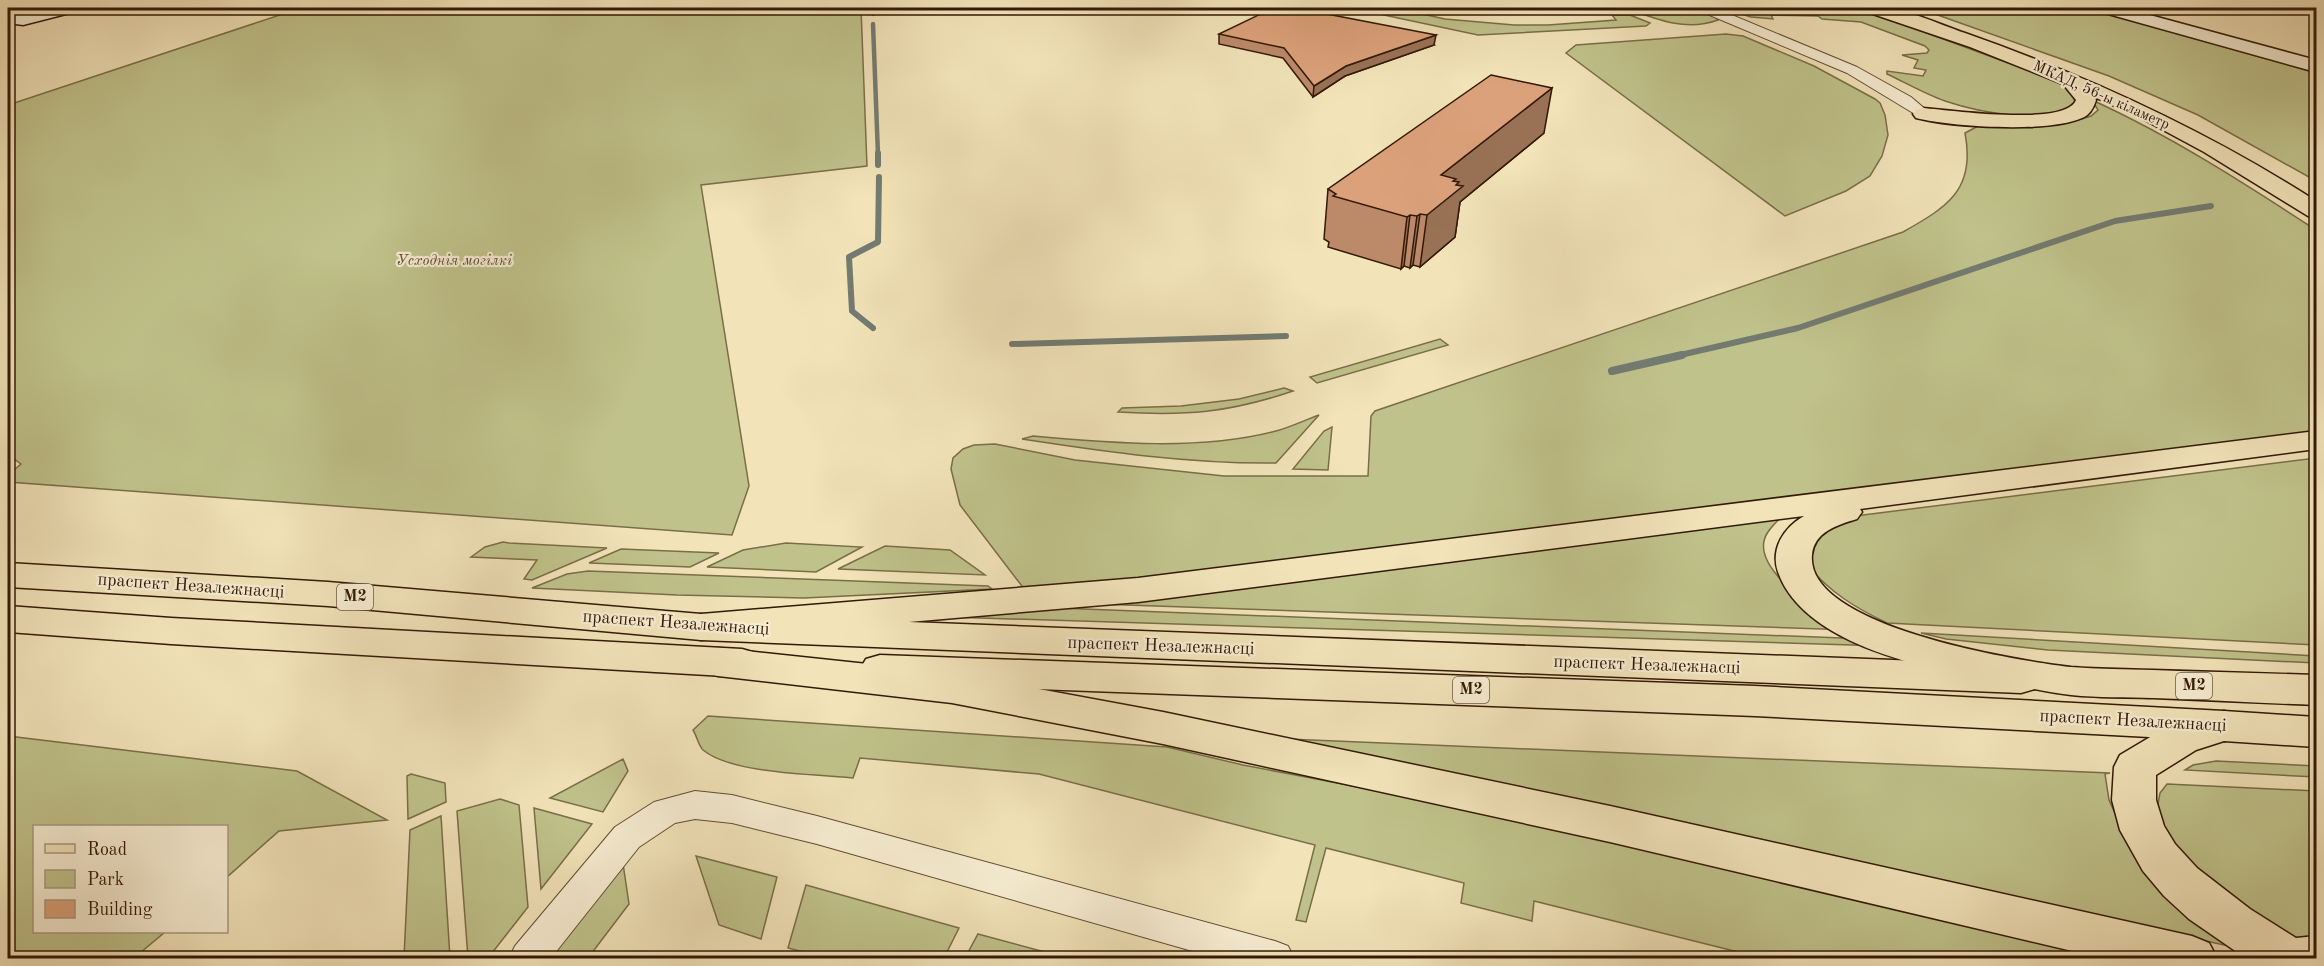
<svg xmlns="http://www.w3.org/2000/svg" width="2324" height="966" font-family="'Old Standard TT',serif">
<rect width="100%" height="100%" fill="#f2e3b9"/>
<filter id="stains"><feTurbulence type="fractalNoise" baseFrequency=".00333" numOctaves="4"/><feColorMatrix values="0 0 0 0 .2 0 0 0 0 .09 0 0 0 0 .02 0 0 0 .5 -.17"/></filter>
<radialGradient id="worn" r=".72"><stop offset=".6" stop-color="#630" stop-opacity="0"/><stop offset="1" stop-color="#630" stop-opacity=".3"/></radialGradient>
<g fill="#c0c28b" stroke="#7a6e48" stroke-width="1.5">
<polygon points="301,8 861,8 867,166 701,185 749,486 732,535 8,482 8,475 21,464 14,459 8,458 8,105"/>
<polygon points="1351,8 1395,8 1445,19 1514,25 1548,25 1616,20 1612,15 1630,15 1650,23 1646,26 1478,35"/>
<path d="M1626,8C1647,8 1706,1 1718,20C1686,32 1655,19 1626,8Z"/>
<path d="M1722,8H1859L2049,78C2061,84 2073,89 2075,102C2047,127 1978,112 1945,101C1925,94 1906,83 1887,74V71L1923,76L1926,70L1914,68L1918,60L1902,55L1927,53L1929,50L1925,46L1861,22L1822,19L1818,16L1771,15L1773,19L1751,17Z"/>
<polygon points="1918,8 2087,8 2316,73 2316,181 2198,115 2109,76"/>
<polygon points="1726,34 1743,36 1814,66 1875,99 1880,103 1885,115 1888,135 1882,156 1870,176 1846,191 1785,216 1566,53 1576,45"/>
<path d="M2092,100C2171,136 2244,183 2316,230V433L1028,594L960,505L951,469L953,458L963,449L974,445L995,444L1075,460L1224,476H1368L1371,416L1375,411L1903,232C1947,207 1976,190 1965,133L1982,124L2078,120L2091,116L2098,110Z"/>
<polygon points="1440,339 1448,345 1317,383 1310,377"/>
<path d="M1284,388L1293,391C1228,413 1186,416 1118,412L1122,408L1181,406L1239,399Z"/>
<path d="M1319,415L1276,463C1190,464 1107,452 1022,439L1033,436C1110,443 1201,451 1276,431C1291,427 1305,420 1319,415Z"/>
<polygon points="1332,427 1328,470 1293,469 1324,431"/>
<path d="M2316,458V645L1887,623C1854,607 1831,593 1807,565L1818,535L1855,516Z"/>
<path d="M1780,518C1774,525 1766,531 1764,541C1757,575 1825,615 1849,630L1039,602Z"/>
<polygon points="503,542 509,543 607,548 532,580 524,579 537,560 471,557 485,547"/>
<polygon points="786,543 862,547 816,572 707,567 743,550"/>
<polygon points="885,546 950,550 985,575 838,569"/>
<polygon points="621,549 719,553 690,567 589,563"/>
<polygon points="588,571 988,586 992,589 804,598 677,595 532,588 567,574"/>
<polygon points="1032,607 1868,639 1885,646 917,616"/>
<polygon points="1921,633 2316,656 2316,663 2048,650 1946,639"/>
<path d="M708,716L1167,747L1243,765L1364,788L1872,900L2119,958H1762L1534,901L1532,921L1461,903L1464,883L1326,848L1306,922L1296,920L1315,845L1039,774L860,758L853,778C815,774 732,774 703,750C698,745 697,736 693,730Z"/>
<polygon points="8,736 297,771 387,820 279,831 227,877 226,826 34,826 34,932 165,932 134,958 8,958"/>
<polygon points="1238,737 2110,773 2105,774 2109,800 2122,829 2234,947"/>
<polygon points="623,759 628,771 603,812 550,798"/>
<polygon points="2216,761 2316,766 2316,777 2185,770 2193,765"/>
<polygon points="411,774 445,783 446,802 408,819 407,776"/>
<polygon points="2167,784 2316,791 2316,952 2244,919 2168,840 2157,809 2160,793"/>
<polygon points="500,799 519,805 528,907 488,958 468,958 457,811"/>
<polygon points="534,808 592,824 541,889"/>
<polygon points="441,816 450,958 404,958 410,830"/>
<polygon points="696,856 777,877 761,939 719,925"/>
<polygon points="622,857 629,904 588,958 545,958"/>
<polygon points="806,885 959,928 944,958 827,958 788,948"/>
<polygon points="978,934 1067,958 965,958"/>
</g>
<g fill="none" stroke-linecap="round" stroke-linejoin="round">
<g stroke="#737b71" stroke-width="4.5">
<polyline points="873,8 873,14"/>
<polyline points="873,24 878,155"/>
</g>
<g stroke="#737b71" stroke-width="6">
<polyline points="878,153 878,165"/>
<polyline points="873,328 852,311 849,257 878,242 879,177"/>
<polyline points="1012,344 1286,336"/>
<polyline points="1676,356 1798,328 2115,221 2211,206"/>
</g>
<polyline stroke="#737b71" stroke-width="8" points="1612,371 1682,355"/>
<defs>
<g id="street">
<polygon points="1699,8 1715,8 1857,67 1911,97 1931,114 1923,119 1847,73 1700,11"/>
<polygon points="695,791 732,795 817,816 1275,941 1288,946 1294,958 1217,958 817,844 732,823 695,819 675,823 639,847 551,958 509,958 515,946 615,827 654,802"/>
</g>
<g id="secondary">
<polygon points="50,8 76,8 74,12 23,25 8,23 8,13 23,15"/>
<polygon points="2099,8 2124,8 2316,60 2316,72 2101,12"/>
</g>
<g id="primary">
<polygon points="8,563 328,582 701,614 2021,665 2035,669 2041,679 2035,689 2021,693 701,640 328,606 8,587"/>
<polygon points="8,606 171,618 742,649 756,653 762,663 756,673 742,677 171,644 8,632"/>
<polygon points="880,655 1755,686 2224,711 2239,715 2245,726 2239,737 2224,741 1755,716 880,683 866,679 860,669 866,659"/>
</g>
<g id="highway">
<path d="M1865,8C1898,4 1933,22 1965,33C2090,77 2205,130 2316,201V218L2308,216L2204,152L2139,117L2094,97L2096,100C2094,107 2090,115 2082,118C2050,133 1951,127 1916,118L1913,114L1916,110L1923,108C1949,110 2066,127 2076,100L2063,84L1970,47L1867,12Z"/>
<path d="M2316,431V449L1860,509L1862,512L1857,519C1837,525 1814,532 1812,555C1805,627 2019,661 2071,667C2098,669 2126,669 2153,670C2207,672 2262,673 2316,675V705C2262,703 2207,700 2153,698C2126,697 2098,698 2071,695C2049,693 2027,687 2005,683C1935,670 1805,648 1778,572C1770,549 1784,527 1804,516L1138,602L701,640L688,636L682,627L688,618L701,614L1138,578Z"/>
<polygon points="718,648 952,673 1163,712 1610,806 2192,936 2209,943 2217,958 2102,958 1610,842 1163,744 952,703 718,676 704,672 698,662 704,652"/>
<polygon points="2224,711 2316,717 2316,747 2224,741 2196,750 2156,775 2156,800 2164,826 2175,844 2197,868 2250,909 2296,938 2316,936 2316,958 2244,957 2189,919 2164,896 2143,871 2120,830 2112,800 2114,767 2120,755 2167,727"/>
</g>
</defs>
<use href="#street" stroke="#634c33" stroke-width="2"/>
<use href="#secondary" stroke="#331906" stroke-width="3"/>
<use href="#primary" stroke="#331906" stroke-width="3"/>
<use href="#highway" stroke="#331906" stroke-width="3"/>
<use href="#street" fill="#f7edd2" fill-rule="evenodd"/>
<use href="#secondary" fill="#f7edd2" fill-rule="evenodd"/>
<use href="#primary" fill="#f2e3b9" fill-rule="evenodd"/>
<use href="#highway" fill="#f2e3b9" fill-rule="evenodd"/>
</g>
<g fill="#bc8a69" stroke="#331906" stroke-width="1.5">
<polygon points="1327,14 1434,45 1345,76 1313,97 1283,58 1219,44 1219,34"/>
<polygon points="1544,133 1460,202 1455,237 1420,267 1413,265 1410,268 1404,266 1401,269 1328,247 1329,242 1324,239 1328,189"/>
</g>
<g fill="#997155" stroke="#331906" stroke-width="1.5">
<polygon points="1436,35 1434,45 1345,76 1313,97 1314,86 1346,66"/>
<polygon points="1552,88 1544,133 1460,202 1455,237 1420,267 1427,215 1441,175"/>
<polygon points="1420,214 1413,265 1410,268 1417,216"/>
<polygon points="1410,215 1404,266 1401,269 1407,217"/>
</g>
<g fill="#dba17a" stroke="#331906" stroke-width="1.5">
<polygon points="1273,8 1322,8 1327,14 1436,35 1346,66 1314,86 1284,48 1219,34"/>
<polygon points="1491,75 1552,88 1441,175 1456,179 1453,181 1459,182 1456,185 1463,186 1427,215 1420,214 1417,216 1410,215 1407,217 1333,196 1336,194 1328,189"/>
</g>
<g text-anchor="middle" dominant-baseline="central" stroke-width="4.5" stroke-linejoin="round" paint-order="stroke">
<g font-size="15" fill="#331906" stroke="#f7edd2">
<text transform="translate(2101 96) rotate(24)">МКАД, 56-ы кіламетр</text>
</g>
<g font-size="15" font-style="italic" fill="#5d4c2e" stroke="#f7edd2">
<text x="454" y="261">Усходнія могілкі</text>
</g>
<g fill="#f7edd2" stroke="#6e5943" stroke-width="1.5">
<rect x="337" y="584" width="36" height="26" rx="4.5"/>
<rect x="2176" y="673" width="36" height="26" rx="4.5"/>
<rect x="1453" y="677" width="36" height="26" rx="4.5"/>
</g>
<g font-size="16" font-weight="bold" fill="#331906">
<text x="355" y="597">М2</text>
<text x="2194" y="686">М2</text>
<text x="1471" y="690">М2</text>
</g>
<g font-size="18" fill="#331906" stroke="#f7edd2">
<text transform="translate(191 586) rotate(4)">праспект Незалежнасці</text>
<text transform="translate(676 623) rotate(4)">праспект Незалежнасці</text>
<text transform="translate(1161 646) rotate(2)">праспект Незалежнасці</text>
<text transform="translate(1647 665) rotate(2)">праспект Незалежнасці</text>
<text transform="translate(2133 721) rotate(3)">праспект Незалежнасці</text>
</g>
</g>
<rect width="2324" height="966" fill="none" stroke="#f2e3b9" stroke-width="30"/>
<rect x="9" y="9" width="2306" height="948" fill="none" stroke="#331906" stroke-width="3"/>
<rect x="15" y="15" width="2294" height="936" fill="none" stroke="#331906" stroke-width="1.5"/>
<rect x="33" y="825" width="195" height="108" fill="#f7edd2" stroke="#a99880" stroke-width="1.5"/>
<rect x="45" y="844" width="30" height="9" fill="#f2e3b9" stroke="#a99880" stroke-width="1.5"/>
<text x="87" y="855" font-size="18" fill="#331906">Road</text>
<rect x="45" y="870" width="30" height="18" fill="#c0c28b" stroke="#a99880" stroke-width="1.5"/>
<text x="87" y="885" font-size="18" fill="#331906">Park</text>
<rect x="45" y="900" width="30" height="18" fill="#dba17a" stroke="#a99880" stroke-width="1.5"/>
<text x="87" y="915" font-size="18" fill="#331906">Building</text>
<rect width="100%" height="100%" filter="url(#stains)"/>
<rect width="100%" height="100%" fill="url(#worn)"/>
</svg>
